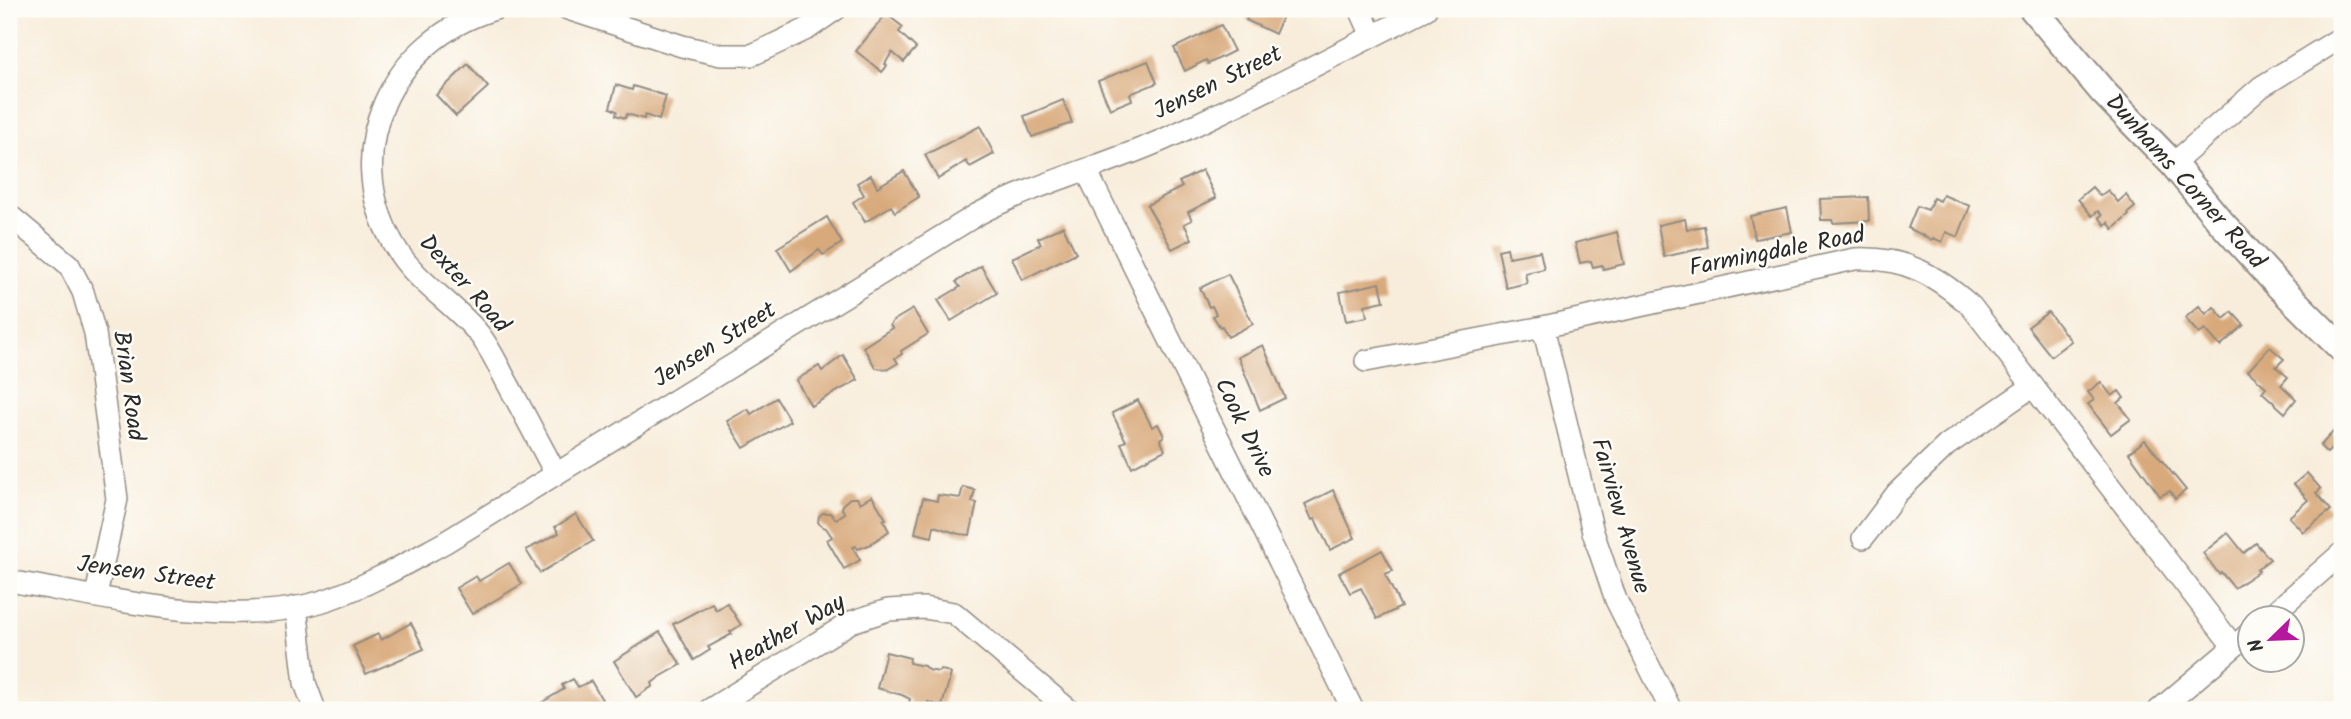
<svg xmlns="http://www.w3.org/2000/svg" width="2351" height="719" font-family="Kalam,sans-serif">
<rect width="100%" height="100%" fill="#fdfcf7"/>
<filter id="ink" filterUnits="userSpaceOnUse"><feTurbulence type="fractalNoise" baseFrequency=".0143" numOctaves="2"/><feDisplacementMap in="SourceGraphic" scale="14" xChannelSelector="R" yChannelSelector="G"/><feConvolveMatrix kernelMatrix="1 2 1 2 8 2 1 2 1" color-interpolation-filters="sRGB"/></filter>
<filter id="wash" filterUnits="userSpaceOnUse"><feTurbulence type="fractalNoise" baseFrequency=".00686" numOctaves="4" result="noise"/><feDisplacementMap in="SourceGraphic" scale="28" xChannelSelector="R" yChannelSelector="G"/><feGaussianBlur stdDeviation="1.57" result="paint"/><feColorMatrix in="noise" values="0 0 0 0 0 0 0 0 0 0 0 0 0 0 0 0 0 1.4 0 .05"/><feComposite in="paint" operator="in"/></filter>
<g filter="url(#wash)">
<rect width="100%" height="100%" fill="#f8eddb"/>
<g id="blocks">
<g fill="#d8a97a">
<polygon points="1251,9 1280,9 1285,11 1275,34 1246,20"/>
<polygon points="886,14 903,27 899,32 916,48 904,62 892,52 885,64 887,66 882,72 856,51"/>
<polygon points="1221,25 1234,51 1208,64 1206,60 1185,71 1174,48"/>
<polygon points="1148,61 1157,83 1130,94 1132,100 1110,109 1098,81"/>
<polygon points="468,64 488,87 456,116 436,95"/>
<polygon points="616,85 632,90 633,86 666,96 659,120 645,115 644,119 627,114 625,118 616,115 617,111 610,108"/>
<polygon points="1063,100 1072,123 1032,137 1024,116"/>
<polygon points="980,126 994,154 970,167 966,161 938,179 925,155"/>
<polygon points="1202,170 1216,198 1188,212 1192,220 1184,224 1192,239 1172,249 1147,205 1182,187 1179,182"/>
<polygon points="904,171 919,197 895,212 891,206 865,222 853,202 864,195 857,183 871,175 877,187"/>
<polygon points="2092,187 2100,196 2108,190 2118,202 2126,195 2135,207 2128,213 2129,215 2113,229 2108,222 2105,225 2099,217 2102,215 2098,211 2092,216 2078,199"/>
<polygon points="1943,195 1970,206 1958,237 1946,232 1942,242 1933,238 1932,240 1908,228 1917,206 1928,210 1933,198 1940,201"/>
<polygon points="1868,197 1869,221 1833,223 1832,220 1821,220 1820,199"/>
<polygon points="1787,208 1792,232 1755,239 1750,216"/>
<polygon points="827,217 842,243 823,255 819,250 791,271 777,248"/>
<polygon points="1685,219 1687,229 1704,226 1708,247 1664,257 1658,225"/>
<polygon points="1063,226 1076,253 1022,280 1012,258 1041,244 1038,238"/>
<polygon points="1617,232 1624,264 1603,269 1602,265 1593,267 1591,261 1580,263 1575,243"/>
<polygon points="1507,248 1509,257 1540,251 1544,269 1525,273 1527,283 1506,288 1498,250"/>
<polygon points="981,266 997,293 951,321 938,300 960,287 956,282"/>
<polygon points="1228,274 1253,324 1228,337 1222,326 1220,327 1213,316 1216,314 1212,306 1209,307 1200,288"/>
<polygon points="1380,283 1384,301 1365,305 1367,317 1346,321 1340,292"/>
<polygon points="2199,306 2206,314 2214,307 2224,319 2232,312 2244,325 2220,346 2205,329 2199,334 2185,318"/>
<polygon points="913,309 928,334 901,351 902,354 895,358 898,363 888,369 876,368 863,347 892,328 890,325 893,321"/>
<polygon points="2048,312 2071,341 2051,356 2028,327"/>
<polygon points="1263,345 1285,398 1260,410 1238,357"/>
<polygon points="2270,347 2284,359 2276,367 2288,377 2281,385 2296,399 2285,413 2262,392 2266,387 2248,371"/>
<polygon points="843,355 858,380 811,406 796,380 819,366 822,371"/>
<polygon points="2101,382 2112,396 2119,391 2124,398 2118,403 2131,419 2111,434 2088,404 2094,400 2088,392"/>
<polygon points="776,398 790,421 744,448 727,421 748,409 751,414"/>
<polygon points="1138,400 1152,427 1158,424 1164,436 1160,439 1165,450 1132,467 1121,443 1126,441 1112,413"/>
<polygon points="2333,432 2342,441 2342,457 2332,448 2327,453 2320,446"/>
<polygon points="2145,440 2186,490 2175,499 2170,491 2160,496 2129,453"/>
<polygon points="2307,473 2321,489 2316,493 2331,510 2303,532 2289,517 2308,500 2294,484"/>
<polygon points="963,487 975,490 972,502 977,503 970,535 959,534 934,526 932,537 915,533 923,498 937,501 938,495 960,498"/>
<polygon points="1333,490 1355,538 1330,550 1315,519 1312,520 1305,504"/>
<polygon points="872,496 886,519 883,520 889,531 869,545 858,549 856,546 853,547 860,560 844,569 827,540 832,537 826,528 821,526 818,522 819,516 823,513 830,513 836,519 845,513 842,509 843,504 850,498 857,498 860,503"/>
<polygon points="576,514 593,541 540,573 526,550 559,533 555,527"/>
<polygon points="2228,533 2244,553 2256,543 2270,559 2257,569 2259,571 2234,588 2221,572 2219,574 2203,553"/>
<polygon points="1382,550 1393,571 1385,574 1401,607 1377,619 1361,588 1350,593 1339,573"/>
<polygon points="509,563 522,584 472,614 456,588 476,576 479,581"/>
<polygon points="712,603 716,610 727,603 741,625 730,632 732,634 708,647 710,650 694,660 673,624"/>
<polygon points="411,623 424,649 366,674 353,646 378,634 381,640"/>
<polygon points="660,632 681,665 660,677 652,683 653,686 636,697 614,661"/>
<polygon points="886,652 910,658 909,663 924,666 928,670 939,672 941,670 946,671 951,674 942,706 928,702 926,708 909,703 910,699 902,695 877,688"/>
<polygon points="573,679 578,687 591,681 608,710 546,710 541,703 564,689 562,685"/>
</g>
</g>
</g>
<g filter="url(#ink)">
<use href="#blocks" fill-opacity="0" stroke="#928c83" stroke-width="2"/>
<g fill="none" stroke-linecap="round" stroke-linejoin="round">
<defs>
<g id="minor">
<path d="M495,9C392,39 338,149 394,245C415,282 453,302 479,334C491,349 499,368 508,384C524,414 540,444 556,474"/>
<polyline points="568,9 682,46 721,55 752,55 807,29 836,9"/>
<polyline points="1360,9 1372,36"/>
<polyline points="2173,164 2261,87 2342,37"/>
<polyline points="1086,170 1353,710"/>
<polyline points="9,215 69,265 83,292 95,333 117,499 96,595"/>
<polyline points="1543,327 1593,532 1616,600 1671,710"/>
<path d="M1366,361L1543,327L1855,259C1905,257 1934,274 1971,306L2233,646"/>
<polyline points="1863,538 1897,493 1947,445 2033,386"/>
<path d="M9,581C104,597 237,631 329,599C369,585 407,563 444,543L978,214C1039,182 1105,166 1167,138C1255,98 1340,52 1426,9"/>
<polyline points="296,607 305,683 315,710"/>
<polyline points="2268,618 2342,553"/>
<polyline points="709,710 851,622 888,610 924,608 954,613 1069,710"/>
<polyline points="2159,710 2250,633"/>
</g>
<polyline id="tertiary" points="2033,9 2103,92 2173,164 2219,220 2277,284 2342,349"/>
</defs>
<use href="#minor" stroke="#928c83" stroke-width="24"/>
<use href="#tertiary" stroke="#928c83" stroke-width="30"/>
<use href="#minor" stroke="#fff" stroke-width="21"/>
<use href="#tertiary" stroke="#fff" stroke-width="26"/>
</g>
</g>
<g text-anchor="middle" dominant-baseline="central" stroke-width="5" stroke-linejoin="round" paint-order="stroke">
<g font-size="24" fill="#2b2b2b" stroke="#fdfcf7">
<text transform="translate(1218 83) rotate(-26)">Jensen Street</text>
<text transform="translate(2185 182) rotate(48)">Dunhams Corner Road</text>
<text transform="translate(1777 252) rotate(-11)">Farmingdale Road</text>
<text transform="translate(464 284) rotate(48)">Dexter Road</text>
<text transform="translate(715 345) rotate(-32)">Jensen Street</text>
<text transform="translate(128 386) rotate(82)">Brian Road</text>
<text transform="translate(1244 428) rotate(64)">Cook Drive</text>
<text transform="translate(1620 516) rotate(74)">Fairview Avenue</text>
<text transform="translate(146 574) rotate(8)">Jensen Street</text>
<text transform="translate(787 633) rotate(-30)">Heather Way</text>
</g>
</g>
<rect width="2351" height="719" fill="none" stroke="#fdfcf7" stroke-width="35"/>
<g transform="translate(2271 639) rotate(247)"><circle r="33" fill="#fdfcf7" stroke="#a9a8a5" stroke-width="2"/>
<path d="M0-5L12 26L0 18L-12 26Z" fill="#b5179e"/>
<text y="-10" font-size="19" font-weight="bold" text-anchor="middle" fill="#2b2b2b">N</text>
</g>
</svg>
